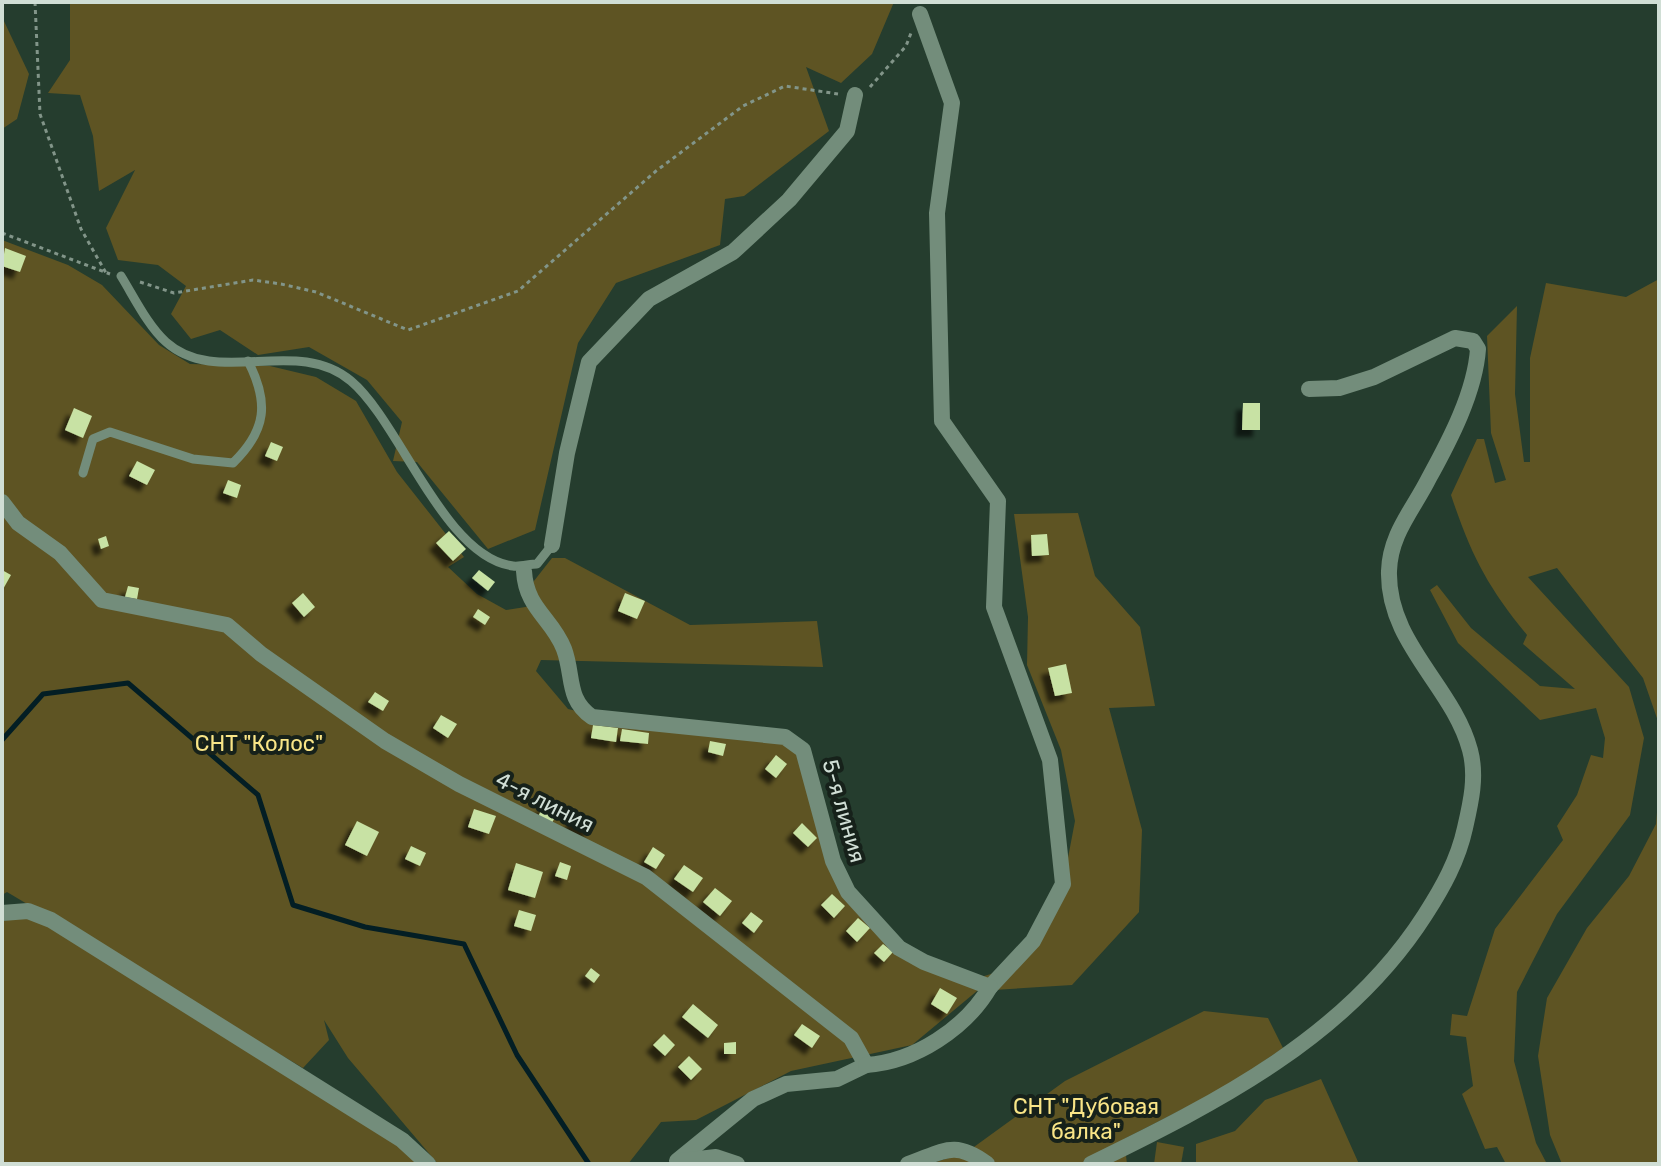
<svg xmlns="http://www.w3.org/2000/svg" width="1661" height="1166" font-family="Rubik,sans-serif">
<defs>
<filter id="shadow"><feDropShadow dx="-7" dy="7" stdDeviation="2" flood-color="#0009"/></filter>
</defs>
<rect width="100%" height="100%" fill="#253d2e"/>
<g fill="#5e5423">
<polygon points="70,2 894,2 872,54 841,83 806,67 829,131 744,196 725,199 720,245 616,283 578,343 535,530 488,549 417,462 393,461 402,422 367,380 309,347 258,355 220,330 191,339 171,314 186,286 158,265 118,260 106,228 135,170 99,191 93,136 80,95 48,93 70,60"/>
<polygon points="2,17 29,74 17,119 2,129"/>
<polygon points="2,240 68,265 102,285 159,345 190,364 270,366 316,377 356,401 397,472 464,557 448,567 477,594 506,610 538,605 530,586 552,558 565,558 690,625 817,621 823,667 541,660 536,671 568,709 630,723 782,741 800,755 841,893 908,962 962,983 1020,965 1063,884 1075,821 1061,750 1027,665 1028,617 1014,514 1078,513 1095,576 1140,627 1155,706 1109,708 1142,830 1139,912 1072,985 977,991 912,1045 791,1071 696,1120 661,1122 628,1164 438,1164 348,1058 324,1020 329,1040 303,1068 7,892 2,895"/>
<path d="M1659,279V724L1643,678L1557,568L1528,577L1629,687L1644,738L1630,815L1557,914L1517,992L1514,1061L1536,1143L1547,1164H1506L1497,1147L1485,1149L1462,1094L1473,1086L1466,1037L1450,1035L1452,1014L1467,1016L1495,929L1563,840L1557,826L1577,795L1591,755L1603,758L1605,738L1596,708L1540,720L1458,643L1430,590L1437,585L1471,628L1540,686L1575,689L1523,644L1527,635C1487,586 1471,555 1451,495L1477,439H1484L1495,483L1506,480L1491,433L1487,336L1517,306L1515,394L1524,462H1530V358L1546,283L1626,297Z"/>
<polygon points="1659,789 1659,1164 1562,1164 1550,1135 1538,1056 1547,998 1587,928 1629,876 1656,824"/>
<polygon points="37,915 420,1157 424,1164 2,1164 2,921"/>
<polygon points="1204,1011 1268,1018 1283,1048 1228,1086 1124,1139 1127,1164 930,1164 967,1152 1065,1081"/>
<polygon points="1321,1079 1359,1164 1196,1164 1196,1144 1235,1131 1265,1100"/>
<polygon points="1157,1142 1184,1147 1181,1164 1154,1164"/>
</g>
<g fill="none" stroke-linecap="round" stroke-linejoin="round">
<polyline stroke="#031e24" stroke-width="5" points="2,740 43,694 128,683 258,795 293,905 365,927 464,944 517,1055 589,1164"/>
</g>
<g fill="#c8e2a4" filter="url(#shadow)">
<polygon points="5,248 26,256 20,272 2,266"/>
<polygon points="1243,403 1260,403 1260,430 1242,430"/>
<polygon points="74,408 92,416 83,438 65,430"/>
<polygon points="271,442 283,447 277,461 265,456"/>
<polygon points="137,461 155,470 147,485 129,476"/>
<polygon points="228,480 241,485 237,498 223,493"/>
<polygon points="449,531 466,549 453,561 436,543"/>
<polygon points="1047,534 1049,555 1032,556 1031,535"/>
<polygon points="106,536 109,546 101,549 98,539"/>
<polygon points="2,570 11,575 2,591"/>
<polygon points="479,570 495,582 488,591 472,578"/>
<polygon points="128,586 139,588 137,599 125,597"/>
<polygon points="303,593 315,607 304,617 292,603"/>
<polygon points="625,593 645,601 637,619 618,611"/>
<polygon points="478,609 490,617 485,625 473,617"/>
<polygon points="1066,664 1072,693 1055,696 1048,668"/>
<polygon points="375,692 389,701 383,711 368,702"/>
<polygon points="441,715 457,724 448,738 433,728"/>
<polygon points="593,725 618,728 616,742 591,738"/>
<polygon points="622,729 649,733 648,744 620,741"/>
<polygon points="710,741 726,744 723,756 708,752"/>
<polygon points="776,755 787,764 776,778 765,769"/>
<polygon points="544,804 558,811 552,823 538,817"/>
<polygon points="474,809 496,816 489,834 468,827"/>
<polygon points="576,812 595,820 589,833 571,825"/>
<polygon points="357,821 379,832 367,856 345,845"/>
<polygon points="802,823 817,838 808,847 793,833"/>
<polygon points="411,846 426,853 420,866 405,859"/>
<polygon points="653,847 665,855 656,869 644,862"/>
<polygon points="560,862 571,866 567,880 555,876"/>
<polygon points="516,863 543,872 535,898 508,890"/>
<polygon points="684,865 703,878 693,892 674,879"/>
<polygon points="715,888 732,901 720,916 703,902"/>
<polygon points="832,894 845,906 834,918 821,905"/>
<polygon points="519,910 536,915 531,931 514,926"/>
<polygon points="751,912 763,921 754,933 742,923"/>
<polygon points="858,918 870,928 857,942 846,931"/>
<polygon points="883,944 893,952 884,962 874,953"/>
<polygon points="591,968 600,975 594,983 585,976"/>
<polygon points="940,988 957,998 947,1014 931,1004"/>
<polygon points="693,1004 718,1025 708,1038 682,1017"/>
<polygon points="802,1024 820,1036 812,1048 794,1035"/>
<polygon points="664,1034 675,1045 665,1056 653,1045"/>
<polygon points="736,1042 736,1054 724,1054 724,1043"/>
<polygon points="689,1056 702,1069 691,1080 678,1067"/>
</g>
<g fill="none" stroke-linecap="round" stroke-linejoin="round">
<g stroke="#829589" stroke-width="3" stroke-dasharray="4 4" stroke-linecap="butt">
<polyline points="35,2 40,114 81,229 106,273"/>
<polyline points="870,87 906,46 911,33"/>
<polyline points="2,233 110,274"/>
<polyline points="140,282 174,293 253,280 281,284 316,292 408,330 518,291 656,171 743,106 785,86 838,94"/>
</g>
<g stroke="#738d7b" stroke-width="9">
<path d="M121,276C134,297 148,326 166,342C217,388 297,335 351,381C400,422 444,557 513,566C520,567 530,564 537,564L552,545"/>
<path d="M83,473L93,439L110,432L193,459L233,463C267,430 269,402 248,361"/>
</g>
<g stroke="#738d7b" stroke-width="16">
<polyline points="920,14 952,103 937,213 942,421 998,501 994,607 1050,760 1063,884 1033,941 990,987"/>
<polyline points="2,502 18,523 60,553 102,600 227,625 261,654 385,741 459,784 646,877 851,1038 866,1065 837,1079 786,1084 753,1099 677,1161"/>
<polyline points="552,545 567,453 589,362 649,299 733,252 789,200 847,131 855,95"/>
<path d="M524,571C526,609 552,618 564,649C574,676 566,699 592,717L785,737L803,750L833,861L848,892L899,948L924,962L990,987C966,1028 915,1062 866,1065"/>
<polyline points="2,913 28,911 51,920 402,1140 428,1164"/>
<polyline points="681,1161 716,1157 737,1164"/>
<path d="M908,1164C943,1152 954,1139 987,1164"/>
<path d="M1091,1164C1218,1102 1347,1037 1425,915C1443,887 1458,860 1465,828C1471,802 1477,776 1470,750C1453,686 1387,643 1389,571C1390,534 1413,510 1429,478C1450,440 1475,392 1478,349L1473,341L1455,338L1374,377L1339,388L1309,389"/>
</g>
</g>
<g text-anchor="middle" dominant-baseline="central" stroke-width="8" stroke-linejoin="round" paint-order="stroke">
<g font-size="22" fill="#f9e587" stroke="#16211a">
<text x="259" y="743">СНТ "Колос"</text>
<text x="1086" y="1106">СНТ "Дубовая<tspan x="1086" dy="25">балка"</tspan></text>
</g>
<g font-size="22" fill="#d0ded5" stroke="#16211a">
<text transform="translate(545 802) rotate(27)">4-я линия</text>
<text transform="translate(844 811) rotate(74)">5-я линия</text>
</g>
</g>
<rect width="1661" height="1166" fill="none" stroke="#d0ded5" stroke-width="8"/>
</svg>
